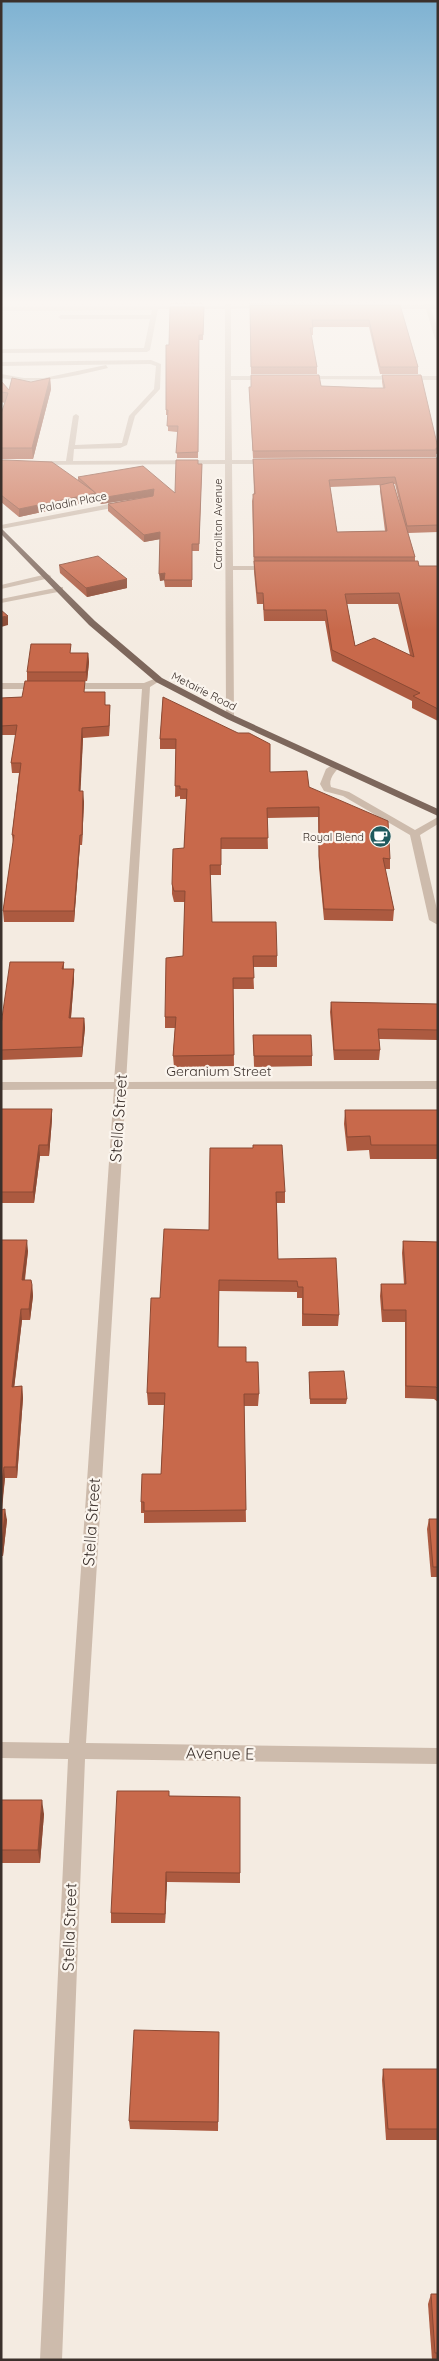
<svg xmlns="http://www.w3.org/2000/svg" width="439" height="2361" font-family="Quicksand,sans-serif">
<rect width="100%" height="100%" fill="#f4ebe1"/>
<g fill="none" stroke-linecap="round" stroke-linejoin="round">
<g fill="#cdbbac" fill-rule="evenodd">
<polygon points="225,300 231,300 231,306 265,305 268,307 231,309 231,376 268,376 271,378 268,380 231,380 232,460 269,460 272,462 269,464 232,464 233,566 271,566 275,568 271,570 233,570 234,717 230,720 226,717 225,464 1,465 1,461 66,461 73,416 76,414 79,416 75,445 122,443 129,416 154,389 156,366 150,364 1,366 1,362 151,360 161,364 160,389 135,416 127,445 120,448 74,449 73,461 225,460 225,309 158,309 150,350 147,352 1,353 1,349 144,348 150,319 61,319 58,317 61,315 151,315 152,310 1,311 1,307 225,306"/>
<polygon points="424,300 428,300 430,305 438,305 438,309 431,309 438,329 438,341 435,339 426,309 385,309 382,307 385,305 425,305"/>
<path d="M106,365L108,368C69,377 41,385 1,378V374L24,378H44Z"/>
<polygon points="303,376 438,376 438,380 301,379"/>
<polygon points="125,501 128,501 128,505 1,529 1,525"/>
<polygon points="47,574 51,576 50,578 1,589 1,585"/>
<polygon points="60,587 63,587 63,591 1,603 1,599"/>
<polygon points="154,679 158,682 150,687 126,1082 438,1081 438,1089 126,1089 86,1743 438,1748 438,1764 85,1759 62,2360 40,2360 68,1759 1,1758 1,1742 69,1743 114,1089 1,1090 1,1082 114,1082 142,689 70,689 66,686 70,683 144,683"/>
<polygon points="1,683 40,683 44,686 40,689 1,689"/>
<path d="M335,763L340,766C335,772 328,779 331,787L349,792L415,830L438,817V824L420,835L438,914V925L429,920L410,835L343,796L324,791L320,784L326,769Z"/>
</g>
<polygon fill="#7d675c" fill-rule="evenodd" points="1,528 95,621 162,678 233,715 438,809 438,816 227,719 156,682 89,625 1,534"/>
</g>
<g fill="#ac5a40" fill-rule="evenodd">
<rect x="170" y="300" width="33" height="4"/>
<polygon points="249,300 397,300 397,303 249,304"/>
<polygon points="250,305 400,305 418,367 418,374 380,374 369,327 313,327 313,335 311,335 317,367 317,374 251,374"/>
<polygon points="204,307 203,340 199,340 198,458 177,458 177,432 168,431 168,415 166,415 166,345 169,345"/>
<polygon points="382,375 438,445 438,454 436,454 436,457 253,458 249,387 321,386 371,388 383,388 382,382"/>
<polygon points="50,378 51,389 33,459 1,459 1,414 5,403 1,402 1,381 9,390 31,382"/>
<path d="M438,458V532L408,533L415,557V561L419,566H438V721L412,708V701L332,661L325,621H264L263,604H257L254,572L252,501L254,494L253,459ZM393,484H395L400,505ZM380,485V491L385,531L337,532L330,487ZM347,604H398L410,655L355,646Z"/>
<polygon points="1,460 78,480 78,477 175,493 198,464 202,464 199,551 192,551 192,587 165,587 164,580 160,581 160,539 144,542 108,511 108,504 153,496 101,504 97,500 19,517 1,502"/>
<polygon points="59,565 127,579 127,588 87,597 60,573"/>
<polygon points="72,653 88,653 89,662 87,681 27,681 27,672"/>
<polygon points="86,692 106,705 110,705 109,736 83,738 80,791 84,802 82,845 80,845 74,922 4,922 3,911 13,843 12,835 19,773 12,773 11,763 16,735 1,735 1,698 22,697"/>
<polygon points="163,697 270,772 309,787 390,859 390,869 385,869 394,910 393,921 324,920 319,867 318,817 267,818 268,849 221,849 221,875 210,875 212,922 277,956 277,967 253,967 254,989 233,989 234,1066 174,1067 173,1056 175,1028 165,1028 165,1017 183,956 185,902 174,902 172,894 172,884 184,848 187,799 180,799 180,796 175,797 176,749 160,749 160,739"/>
<polygon points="64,962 64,969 74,969 74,979 71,1018 84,1018 85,1028 82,1057 1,1060 1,1025"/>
<polygon points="331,1002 438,1004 438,1040 379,1039 380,1050 379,1060 334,1060 330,1012"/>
<polygon points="253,1035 312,1056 312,1066 254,1067"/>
<polygon points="1,1109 52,1109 52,1119 49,1156 40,1156 34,1203 1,1203"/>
<polygon points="345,1110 438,1110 438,1159 370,1159 369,1150 347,1151 344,1124"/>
<polygon points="210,1148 285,1192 285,1203 277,1203 278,1259 339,1315 338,1326 302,1326 302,1298 297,1298 297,1292 219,1291 218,1347 246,1362 259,1394 258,1406 244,1406 246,1522 144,1523 144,1513 141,1513 141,1502 161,1474 164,1405 148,1405 147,1393 160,1298 209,1230"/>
<polygon points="1,1240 28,1251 25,1280 32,1285 33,1296 30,1320 22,1320 14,1387 22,1386 23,1398 17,1478 5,1478 2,1510 7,1520 3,1556 1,1556"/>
<polygon points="403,1241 438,1242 438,1402 434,1399 405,1398 405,1322 382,1322 380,1296 381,1284 404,1284 402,1253"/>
<polygon points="309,1372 347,1399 346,1404 310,1404"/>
<polygon points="429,1519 438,1519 438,1577 431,1577 427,1529"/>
<polygon points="169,1796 240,1797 240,1883 167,1882 165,1923 111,1923 111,1913"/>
<polygon points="1,1800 44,1814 40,1863 1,1863"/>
<polygon points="219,2032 218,2131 130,2129 129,2121"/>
<polygon points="383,2069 438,2069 438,2140 386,2140 382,2080"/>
<polygon points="431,2294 438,2294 438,2360 432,2360 428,2304"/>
</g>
<g fill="#8c4a34">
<polygon points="50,378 51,389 33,459 32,448"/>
<polygon points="154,489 154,496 101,504 101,498"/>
<polygon points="96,493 97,500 19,517 19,509"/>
<polygon points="160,532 161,539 144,542 144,535"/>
<polygon points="165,573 165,580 160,581 159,574"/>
<polygon points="127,579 127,588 87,597 86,588"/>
<polygon points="8,616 8,625 1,627 1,617"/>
<polygon points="88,653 89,662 87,681 86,672"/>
<polygon points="110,705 110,714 109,736 109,726"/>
<polygon points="82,728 83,738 80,802 79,791"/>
<polygon points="83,791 84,802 82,845 82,835"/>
<polygon points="80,835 80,845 74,922 74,911"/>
<polygon points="74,969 74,979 70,1029 69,1018"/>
<polygon points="84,1018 85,1028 82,1057 82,1047"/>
<polygon points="52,1109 52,1119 49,1156 48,1145"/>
<polygon points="39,1145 40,1156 34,1203 33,1192"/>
<polygon points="27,1240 28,1251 23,1291 22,1280"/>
<polygon points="32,1285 33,1296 30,1320 29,1309"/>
<polygon points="21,1309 22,1320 13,1398 12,1387"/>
<polygon points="22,1386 23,1398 17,1478 16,1467"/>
<polygon points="4,1467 5,1478 1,1512 1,1488"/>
<polygon points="5,1509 7,1520 3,1556 2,1545"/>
<polygon points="42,1800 44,1814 40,1863 38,1850"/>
<polygon points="166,1872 167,1882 165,1923 165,1914"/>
</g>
<g fill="#c8694b" stroke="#8c4a34" fill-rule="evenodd">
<rect x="170" y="300" width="33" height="1"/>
<polygon points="250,305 400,305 418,367 380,367 369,320 312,320 313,328 310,328 317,367 251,367"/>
<polygon points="170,307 204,307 203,335 199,335 198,452 176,453 178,426 167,426 168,410 166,410 166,345 169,345"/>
<polygon points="251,375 319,375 321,386 371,388 385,388 382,375 421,375 438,448 436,448 436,450 253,451 249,387 251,387"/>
<polygon points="12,378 31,382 50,378 32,448 1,448 1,414 8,393 1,392 1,381 9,390"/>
<polygon points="438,458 438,525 407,526 395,477 329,480 337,532 387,531 380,485 393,482 415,557 254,557 253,494 255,494 253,459"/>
<polygon points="1,460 5,460 52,462 96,493 19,509 1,495"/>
<polygon points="176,460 198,460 198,464 202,464 199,544 192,544 192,580 164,580 165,573 159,574 160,532 144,535 108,504 153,496 154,489 101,498 78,477 143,466 175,493"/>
<polygon points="98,556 127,579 86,588 59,565"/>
<path d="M254,561H418L419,566H438V709L413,696L420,693L332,650L326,610H264L263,593H257ZM399,593L414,657L374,638L355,646L345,594Z"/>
<polygon points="1,610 8,616 1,617"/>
<polygon points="31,644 71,644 70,653 88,653 86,672 27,672"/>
<polygon points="25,681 85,681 84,692 105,692 105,705 110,705 109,726 82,728 79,791 83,791 82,835 80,835 74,911 3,911 14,835 12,835 21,763 11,763 17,725 1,726 1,698 22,697"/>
<polygon points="163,697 238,733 249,733 270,744 270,772 307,771 309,787 388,821 390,859 383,858 394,910 324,909 319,856 319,807 267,808 268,838 221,838 221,865 210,865 212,922 276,922 277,956 253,956 254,978 233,978 234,1055 173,1056 176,1017 165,1017 166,958 183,956 185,891 174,891 172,884 173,849 184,848 187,789 180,789 180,786 175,786 176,739 160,739"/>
<polygon points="10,962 64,962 62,969 74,969 69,1018 84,1018 82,1047 1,1050 1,1025"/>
<polygon points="331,1002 438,1004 438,1030 378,1029 380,1050 334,1050"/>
<polygon points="253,1035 311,1035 312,1056 254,1056"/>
<polygon points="1,1109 52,1109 48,1145 39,1145 33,1192 1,1192"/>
<polygon points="345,1110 438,1110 438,1145 371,1145 370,1136 347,1137"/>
<polygon points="253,1145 282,1145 285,1192 276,1192 278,1259 336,1258 339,1315 303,1314 303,1287 298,1287 297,1281 219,1280 218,1347 246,1347 246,1362 258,1362 259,1394 244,1394 246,1510 144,1511 144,1502 141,1502 142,1474 161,1474 165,1393 147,1393 151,1298 160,1298 164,1229 209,1230 210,1148 253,1148"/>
<polygon points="1,1240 27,1240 22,1280 31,1280 32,1285 29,1309 21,1309 12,1387 22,1386 16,1467 4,1467 1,1488"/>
<polygon points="403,1241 438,1242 438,1389 436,1387 406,1386 406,1310 383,1310 381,1284 406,1284"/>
<polygon points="344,1371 347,1399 310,1399 309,1372"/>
<polygon points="5,1509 2,1545 1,1545 1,1510"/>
<polygon points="429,1519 438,1519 438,1567 433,1567"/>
<polygon points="117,1791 169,1791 169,1796 240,1797 240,1873 166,1872 165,1914 111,1913"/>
<polygon points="1,1800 42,1800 38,1850 1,1850"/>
<polygon points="134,2030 219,2032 218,2122 129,2121"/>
<polygon points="383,2069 438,2069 438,2129 388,2129"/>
<polygon points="431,2294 438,2294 438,2353 435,2353"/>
</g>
<linearGradient id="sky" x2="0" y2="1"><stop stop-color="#7eb2d2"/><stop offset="0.48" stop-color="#faf6f2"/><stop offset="1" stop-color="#faf6f2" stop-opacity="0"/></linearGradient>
<rect width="439" height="630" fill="url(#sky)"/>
<defs>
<symbol id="cafe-disc" viewBox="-11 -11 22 22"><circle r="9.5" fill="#1f5a5e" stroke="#fbf5ee"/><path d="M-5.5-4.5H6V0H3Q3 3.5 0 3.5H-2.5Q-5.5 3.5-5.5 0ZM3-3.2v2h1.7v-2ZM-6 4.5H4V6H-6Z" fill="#fff"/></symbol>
</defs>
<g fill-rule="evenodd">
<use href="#cafe-disc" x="368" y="824" width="25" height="25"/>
</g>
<g text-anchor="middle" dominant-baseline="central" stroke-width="4.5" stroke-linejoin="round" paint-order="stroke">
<g font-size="11" fill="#3b302b" stroke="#fbf5ee">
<text transform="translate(73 502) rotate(-11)">Paladin Place</text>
<text transform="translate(218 524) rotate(-90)">Carrollton Avenue</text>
<text transform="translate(204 691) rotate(27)">Metairie Road</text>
</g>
<g font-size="11" fill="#3b302b" stroke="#fbf5ee" text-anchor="end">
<text x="364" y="837">Royal Blend</text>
</g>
<g font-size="14" fill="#3b302b" stroke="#fbf5ee">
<text x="219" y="1071">Geranium Street</text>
</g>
<g font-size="16" fill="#3b302b" stroke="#fbf5ee">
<text transform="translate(118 1118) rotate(-86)">Stella Street</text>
<text transform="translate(91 1522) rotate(-86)">Stella Street</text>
<text transform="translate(220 1753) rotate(1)">Avenue E</text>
<text transform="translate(69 1927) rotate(-88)">Stella Street</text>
</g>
</g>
<rect width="439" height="2361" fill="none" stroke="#3b302b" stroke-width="5"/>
</svg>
